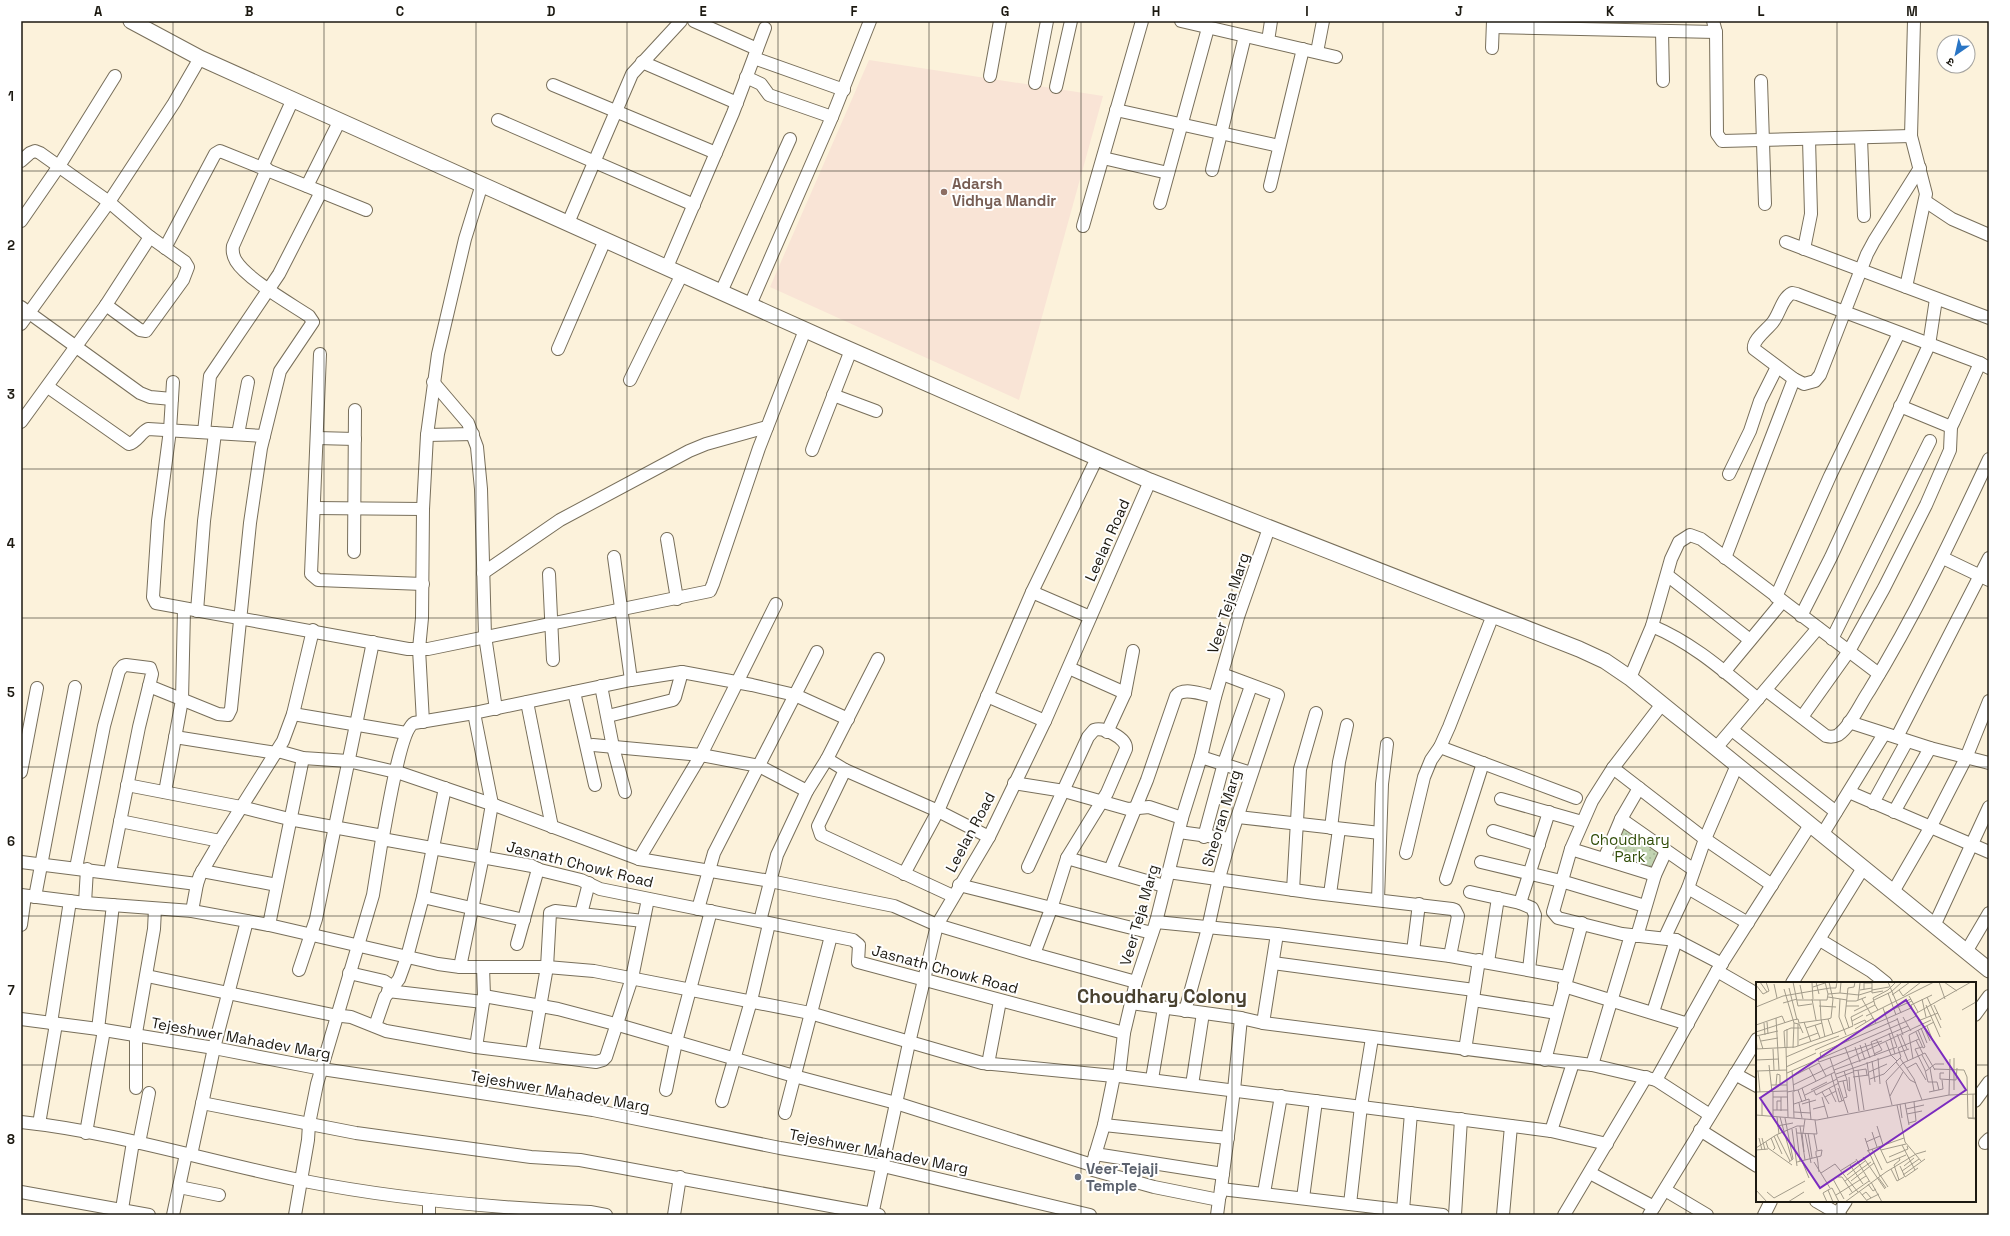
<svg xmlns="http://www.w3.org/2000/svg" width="2010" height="1236" font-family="'Space Grotesk','Noto Sans Devanagari',sans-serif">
<defs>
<pattern id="grass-dots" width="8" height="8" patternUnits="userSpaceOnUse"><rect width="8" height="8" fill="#c1d3b1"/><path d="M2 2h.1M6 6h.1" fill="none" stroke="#a5b597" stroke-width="1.8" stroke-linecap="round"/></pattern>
</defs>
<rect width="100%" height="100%" fill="#fcf2db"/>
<polygon fill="#f9e4d6" points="869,60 1103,96 1019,400 770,287"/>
<polygon fill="url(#grass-dots)" points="1621,819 1666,851 1655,875 1604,859"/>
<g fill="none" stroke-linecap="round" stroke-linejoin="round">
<defs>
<g id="minor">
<polyline points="694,21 757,49"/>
<polyline points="1181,21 1336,57"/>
<polyline points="1713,21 1716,32 1717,134 1722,141 1911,136"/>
<polyline points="1493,27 1716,32"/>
<polyline points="1662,31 1663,81"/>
<polyline points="1268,41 1271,21"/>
<polyline points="1492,48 1493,21"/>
<polyline points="1317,52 1323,21"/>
<polyline points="754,58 844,90"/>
<polyline points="642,62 737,103"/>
<polyline points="990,76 1000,21"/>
<polyline points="746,77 761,84 769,95 832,117"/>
<polyline points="1761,81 1765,204"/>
<polyline points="1035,83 1047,21"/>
<polyline points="553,85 716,153"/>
<polyline points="1056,87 1071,21"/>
<polyline points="1116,110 1279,146"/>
<polyline points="498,120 694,205"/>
<polyline points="1861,138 1864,216"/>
<polyline points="1103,158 1168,173"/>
<polyline points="21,161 30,153 35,151 40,153 109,202 150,237 185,262 188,267 183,280 146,331 140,330 106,305"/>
<polyline points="262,167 293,99"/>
<path d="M1920,168L1874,241L1867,254L1820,375L1815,381L1804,384L1794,379L1754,349C1752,340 1768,329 1773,322C1780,313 1782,298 1792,293L1797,294L1980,363L1989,368"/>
<polyline points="1212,170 1245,36"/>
<polyline points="307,186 340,120"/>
<polyline points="1270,186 1303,49"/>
<polyline points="1925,201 1952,219 1989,235"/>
<polyline points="1160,203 1208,28"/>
<polyline points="21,221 59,166 115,76"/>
<polyline points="568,223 632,74 681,21"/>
<polyline points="1083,226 1142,21"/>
<polyline points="1786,242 1989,318"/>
<polyline points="165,248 215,154 220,151 366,210"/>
<polyline points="1804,249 1811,214 1809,139"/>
<polyline points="667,267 733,113 765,28"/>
<polyline points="1906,287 1926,194 1911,136 1914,21"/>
<polyline points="721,292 790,139"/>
<polyline points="750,305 832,117 870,21"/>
<polyline points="21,307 140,393 150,397 172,399"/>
<polyline points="21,324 109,202 174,103 200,58"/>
<polyline points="558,349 605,240"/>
<polyline points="320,354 311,574 318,580 423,584"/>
<polyline points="630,380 682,274"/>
<polyline points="173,382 170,430 158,521 153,597 156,603 408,649 428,649 710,591 713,584 759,448 805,330"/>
<polyline points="433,382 468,423 477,447 481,489 485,636 496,709"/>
<path d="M48,387L129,444C137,442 140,433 148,429L264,436"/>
<polyline points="833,395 876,411"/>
<polyline points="1900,406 1951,427"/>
<polyline points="21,422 106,305 150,237"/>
<polyline points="204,432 210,376 279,274 321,192"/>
<polyline points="238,434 248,382"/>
<polyline points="427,435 473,434"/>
<polyline points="317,438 355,439"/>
<polyline points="812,450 851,350"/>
<polyline points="1729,474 1750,431 1760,401 1777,367"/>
<polyline points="314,508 423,509"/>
<polyline points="667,539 677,599"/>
<polyline points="354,552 355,410"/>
<polyline points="614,557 631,680"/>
<polyline points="1725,558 1794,379"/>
<polyline points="1943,558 1989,580"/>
<polyline points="483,573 560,520 689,451 706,444 767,427"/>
<polyline points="549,574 553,660"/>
<polyline points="1667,575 1750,640"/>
<polyline points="1032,592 1090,617"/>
<polyline points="1776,597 1830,476 1899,333"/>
<polyline points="197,611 204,521 215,433"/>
<polyline points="1801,616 1831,557 1929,345 1936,299"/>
<path d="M1652,626C1693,643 1725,672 1758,699"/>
<polyline points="1832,639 1930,441"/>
<polyline points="1069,668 1125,693"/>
<polyline points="1724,672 1782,602"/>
<polyline points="1630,678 1652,626 1671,559 1679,542 1690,535 1701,539 1879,674"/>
<path d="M149,686L218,714L228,715L231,709L250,523L261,448L280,371L313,322L309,316C291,304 247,279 236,261C233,256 232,252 233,246L267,169"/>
<polyline points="601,686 613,747 625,792"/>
<path d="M1766,690L1826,736C1830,737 1834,737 1838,735C1851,726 1860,704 1869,691C1915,616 1952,538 1989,459"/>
<polyline points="574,692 595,785"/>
<polyline points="987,696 1045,721"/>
<polyline points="527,702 552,827"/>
<polyline points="1662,704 1613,768 1592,801 1571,849 1553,912 1558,918 1622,934 1676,940 1722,964"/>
<polyline points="293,714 406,733"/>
<polyline points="608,716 673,700 675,697 682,672"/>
<polyline points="1802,717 1849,651 1884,588 1926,505 1950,450 1951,427 1954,421 1980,363"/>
<polyline points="423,722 419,649 422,618 423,509 427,435 438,354 465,239 482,184"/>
<polyline points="1849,722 1930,748 1989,763"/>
<polyline points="1732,730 1836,812"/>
<polyline points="1107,732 1125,693 1133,651"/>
<polyline points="175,737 276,753"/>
<polyline points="1897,737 1989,558"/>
<polyline points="593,745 701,755 759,766 807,791"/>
<polyline points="1440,747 1576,798"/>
<polyline points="1716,748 1818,628"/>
<polyline points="278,751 303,758 348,761 400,773 497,806 639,859 770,881 894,906 937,925 1034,954 1136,982"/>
<polyline points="1201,757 1251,773"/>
<polyline points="827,759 845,770 938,811 989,837"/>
<polyline points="1613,768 1705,839 1772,885"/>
<polyline points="845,770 818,826 821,835 953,896"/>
<polyline points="21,772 37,688"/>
<polyline points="1014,783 1064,791 1128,809 1149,807 1182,818"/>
<path d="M127,785L241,807L289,819L383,836C387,817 400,730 414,723L474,713L631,680L682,672L752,685L795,695L848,719"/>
<polyline points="165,792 182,700 184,609"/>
<polyline points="1849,792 1989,852"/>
<polyline points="1501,799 1582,822"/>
<polyline points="1873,803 1907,741"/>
<polyline points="1894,812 1930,748"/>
<polyline points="1238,817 1380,833"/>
<polyline points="1621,819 1694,870"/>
<polyline points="120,821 220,841"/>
<polyline points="1331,828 1339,762 1347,725"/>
<polyline points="1493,831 1539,845"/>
<polyline points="1179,832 1230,839"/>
<polyline points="1822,835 1884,734"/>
<polyline points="1204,837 1224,763 1251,686"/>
<polyline points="1571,849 1655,875"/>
<polyline points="1406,853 1424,777 1431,760 1440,747 1449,727 1493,615"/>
<polyline points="639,859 701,755 776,604"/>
<polyline points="1604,859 1621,819 1639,788"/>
<polyline points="21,862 197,884"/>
<polyline points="1481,862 1561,881 1645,906"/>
<path d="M1028,867L1088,737L1094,730C1104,727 1127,738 1126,749L1107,793L1067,858"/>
<polyline points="76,868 104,726 119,671 123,666 126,665 150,668 152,674 139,727 110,872"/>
<path d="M1110,870L1147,780L1176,696C1183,686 1205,695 1215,697"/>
<polyline points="202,871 277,885"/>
<polyline points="1168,872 1315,893 1452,909 1455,910 1458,916 1450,956"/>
<polyline points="904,874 938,811 1032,592 1097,458"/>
<polyline points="1446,879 1483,763"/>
<polyline points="959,885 1152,933"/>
<polyline points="1688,888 1748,923"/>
<polyline points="1293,890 1300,769 1316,713"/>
<polyline points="1470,892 1520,903 1532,908 1535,915 1529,970"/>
<polyline points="1893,892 1930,828 1966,758 1989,701"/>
<polyline points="1330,894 1339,829"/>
<polyline points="21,895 85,903 192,911 269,925 438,964 460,967 547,967 594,971 810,1013 982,1063 1114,1076"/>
<polyline points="35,897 75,687"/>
<polyline points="423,897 524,920"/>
<polyline points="1378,899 1382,784 1387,744"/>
<polyline points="85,903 87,869"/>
<polyline points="1520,903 1549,812"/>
<polyline points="698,909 714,853 817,652"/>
<polyline points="192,911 197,884 200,875 220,841 283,741 293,714 313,630"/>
<polyline points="581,914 589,883"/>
<polyline points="760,921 777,855 807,791 827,759 878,659"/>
<polyline points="1156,922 1277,934 1450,956 1566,977"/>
<polyline points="21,925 25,896"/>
<polyline points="269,925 303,758"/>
<polyline points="1934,926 1989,807"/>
<polyline points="1637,936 1655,875 1666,851"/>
<polyline points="1665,937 1688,888 1705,839 1737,765"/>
<polyline points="1820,940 1871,971 1886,983"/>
<polyline points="517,944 538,869"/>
<polyline points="1413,951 1419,904"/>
<polyline points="1966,952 1989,913"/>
<polyline points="1034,954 1051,909 1067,858 1164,886"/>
<polyline points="1488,962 1498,898"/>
<polyline points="1273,963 1474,990"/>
<polyline points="460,967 483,856 492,804 474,713"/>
<polyline points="299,970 316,919 373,642"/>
<polyline points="1717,971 1757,994"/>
<polyline points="349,973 384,981 393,987"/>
<polyline points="147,976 333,1015 351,1017 386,1031 414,1036 476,1047 596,1062 603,1060 606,1057 632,978 648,899"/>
<polyline points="1792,983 1863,868"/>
<polyline points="1564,986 1688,1024"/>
<polyline points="388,991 483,1002"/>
<polyline points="484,996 558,1009 615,1024 794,1076 896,1103 1092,1165"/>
<polyline points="1473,1000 1557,1013"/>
<polyline points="1131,1003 1241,1018 1263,1023 1592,1065 1656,1080 1710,1115"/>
<polyline points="1185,1011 1208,928 1219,878 1230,839 1278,695 1222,674"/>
<polyline points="1653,1012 1676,940"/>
<polyline points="1975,1015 1989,996"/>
<polyline points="21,1019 98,1029 214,1048 322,1069 593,1110 780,1148 883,1166 1090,1215"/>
<polyline points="51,1023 70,901"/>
<polyline points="1263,1023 1277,934"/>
<polyline points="375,1026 385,997 399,979 407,957 423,897 445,788"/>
<polyline points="98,1029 113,905"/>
<polyline points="476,1047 484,996 483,967"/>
<polyline points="1465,1050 1479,960"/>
<polyline points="532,1053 547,967 550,913 555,911 643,921"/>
<polyline points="1545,1060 1582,923"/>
<polyline points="988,1064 1000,1001"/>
<polyline points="1592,1065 1631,935"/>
<polyline points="1735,1074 1757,1086"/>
<polyline points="1119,1076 1551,1131 1607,1144"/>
<polyline points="1152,1079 1164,1008"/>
<polyline points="1656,1080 1717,971 1810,825"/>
<polyline points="1192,1085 1203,1013"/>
<polyline points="136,1088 136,1033 154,929 155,909"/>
<polyline points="666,1090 676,1042 711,911"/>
<polyline points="722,1101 751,1001 769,924"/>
<polyline points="1975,1101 1989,1082"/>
<polyline points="202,1103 356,1133 531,1157 580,1160 879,1215"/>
<polyline points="785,1113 831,936"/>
<path d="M21,1122C115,1132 207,1161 299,1180C395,1199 493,1208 590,1212L606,1215"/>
<polyline points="39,1124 56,1024"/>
<polyline points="1104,1125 1228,1138"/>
<polyline points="1700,1130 1757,1166"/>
<polyline points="1551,1131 1573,1063"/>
<polyline points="86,1133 104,1030"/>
<polyline points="139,1143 149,1093"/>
<polyline points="1985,1143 1989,1139"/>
<polyline points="1095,1154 1223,1174"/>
<polyline points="191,1155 214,1048 247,921"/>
<polyline points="1590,1173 1654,1207"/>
<polyline points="179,1187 219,1195"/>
<polyline points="1221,1189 1443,1215"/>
<polyline points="1665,1190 1707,1215"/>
<polyline points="21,1192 149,1215"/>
<polyline points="1264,1193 1281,1096"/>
<polyline points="1220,1196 1234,1090 1241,1018"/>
<polyline points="1303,1198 1316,1101"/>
<polyline points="1816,1201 1840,1215"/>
<polyline points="1350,1204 1361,1106 1372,1038"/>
<polyline points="1403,1210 1411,1113"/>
<polyline points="1838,1213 1846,1201"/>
<polyline points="121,1215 133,1142"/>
<polyline points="173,1215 186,1154"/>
<polyline points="295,1215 308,1140 309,1124 317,1084 373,895 382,839 532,866 540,870 581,880 600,889 853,940 859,945 858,962 1124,1033"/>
<polyline points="429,1215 429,1200"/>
<polyline points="674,1215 680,1177"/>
<polyline points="872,1215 909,1043 937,925 989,837 1045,721 1150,481"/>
<polyline points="1217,1215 1219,1200 1154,1187 1093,1170 1092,1165 1104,1125 1114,1076 1119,1076 1124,1033 1136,982 1156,922 1182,818 1201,757 1215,697 1238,617 1269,528"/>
<polyline points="1455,1215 1461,1119"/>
<polyline points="1503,1215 1511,1126"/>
<polyline points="1564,1215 1646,1077"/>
<polyline points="1649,1215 1757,1039"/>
<polyline points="1764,1215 1771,1201"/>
</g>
<polyline id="major" points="131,21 200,58 830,341 1150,481 1579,649 1605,661 1630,678 1989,970"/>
</defs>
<use href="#minor" stroke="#786f5b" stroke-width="14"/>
<use href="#major" stroke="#786f5b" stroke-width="17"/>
<use href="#minor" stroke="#fff" stroke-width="12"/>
<use href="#major" stroke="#fff" stroke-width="15"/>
</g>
<path fill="none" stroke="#1c1911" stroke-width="1" stroke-opacity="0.55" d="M173,21V1215M324,21V1215M476,21V1215M627,21V1215M778,21V1215M929,21V1215M1081,21V1215M1232,21V1215M1383,21V1215M1534,21V1215M1686,21V1215M1837,21V983M21,171H1989M21,320H1989M21,469H1989M21,618H1989M21,767H1989M21,916H1989M21,1065H1757M1975,1065H1989M1837,1201V1215"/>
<circle fill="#8d6e63" stroke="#fff" stroke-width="1.5" cx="944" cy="192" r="4"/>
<circle fill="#6b7280" stroke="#fff" stroke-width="1.5" cx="1078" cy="1177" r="4"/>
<g text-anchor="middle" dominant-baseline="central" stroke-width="4" stroke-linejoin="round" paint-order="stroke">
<g font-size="15" font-weight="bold" fill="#785e54" stroke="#fff" text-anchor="start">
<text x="952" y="183">Adarsh<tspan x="952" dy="17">Vidhya Mandir</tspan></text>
</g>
<g font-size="15" fill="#1c1911" stroke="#fff">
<text transform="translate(1107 540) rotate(-66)">Leelan Road</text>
<text transform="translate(1228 603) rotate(-72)">Veer Teja Marg</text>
<text transform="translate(1221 818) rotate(-73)">Sheoran Marg</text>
<text transform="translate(970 832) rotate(-62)">Leelan Road</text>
<text transform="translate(580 864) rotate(14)">Jasnath Chowk Road</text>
<text transform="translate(1139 915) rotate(-74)">Veer Teja Marg</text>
<text transform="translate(945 969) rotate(15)">Jasnath Chowk Road</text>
<text transform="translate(241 1038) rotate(10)">Tejeshwer Mahadev Marg</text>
<text transform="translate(560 1091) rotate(10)">Tejeshwer Mahadev Marg</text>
<text transform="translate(879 1151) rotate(11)">Tejeshwer Mahadev Marg</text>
</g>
<g font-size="15" fill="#314d08" stroke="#fff">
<text x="1630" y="839">Choudhary<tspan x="1630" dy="17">Park</tspan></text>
</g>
<g font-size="15" font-weight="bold" fill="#5b616d" stroke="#fff" text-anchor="start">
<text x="1086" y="1168">Veer Tejaji<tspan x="1086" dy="17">Temple</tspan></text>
</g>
<g font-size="19" font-weight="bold" fill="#49412f" stroke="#fff">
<text x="1162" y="996">Choudhary Colony</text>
</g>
</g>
<g transform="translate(1756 982)">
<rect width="220" height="220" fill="#fcf2db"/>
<path fill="none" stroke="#a29b8a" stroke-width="1" d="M4,0L11,10M37,0L42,24L56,22M60,0L63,12M69,0L72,12L84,11L85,0M73,0L77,17L75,36L72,37L77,52M116,0V11L127,9M132,0L145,31M183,0L189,17M188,0L201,9M56,1L57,17M18,2L21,16M0,3L7,12L13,9L10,0M44,3L47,17M57,5L69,1M33,6L41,38M74,6H80L81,0M28,7L38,41L37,66M108,7V1H116M104,8L116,6M116,8L133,5M143,8L147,14L165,0M84,11L103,13L116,9M132,11L140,33M136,13L154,0M153,14L162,30M72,15L91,18M171,15L185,46M56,17L60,38M84,17L83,35L90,53M106,17L120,41M166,17L170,35M41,18H71L72,12M64,18L65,37M102,18L104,1M118,18L135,10L146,0M91,19H100L110,15M27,21L41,17M119,23L117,16L132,8L140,0M141,23L155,17M170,23L184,55M178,23L185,38M63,24L80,25M90,24H103M0,25L27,14L74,6M156,26L155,23L176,13M206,28L220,20M98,29L118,19M128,31L156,19M110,34L122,28M147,35L155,49M20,36L23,88M141,36L147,53M65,37L69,55M96,39L107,33M162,39L182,31M11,40L12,52M48,40L55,60M8,41L9,53M38,41L43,42L47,51M42,42V64M0,43L26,34L29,41M59,43L64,56M98,43L109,38L110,40M171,44L177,59M168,45L174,59M50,46L66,41M93,46L89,34L92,6L98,5L99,0M165,46L171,61M31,47V66M99,47L117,36M160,50L167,66L169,65L162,48M133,51L139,72M141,52L152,79M145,53L151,67M153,53L178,40M153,53L157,77M0,54V50L37,38L42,37L43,41L72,37M3,54L7,67M43,58L62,51M160,58L167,72M5,59L22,56M130,60L135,73L141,79M109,61L114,76M58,63L83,54M104,63L109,78M89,65L97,86L103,129M99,65L104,80M166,65L159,67L169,88L172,100H181L183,108M29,66L28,49L35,46H45M30,66L32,135M0,67L39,65L82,50L97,44L95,35L119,23L122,28L178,0M1,67L0,54L22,49M17,67L18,88M59,68L155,26L159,32M118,72L126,68L120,57M166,73L173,86M119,74L115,60L152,44M30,75L58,63M65,75L64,71L142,37M61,76L63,80L74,76L92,131M74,76L126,59M122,76L124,102M144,76L158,97L166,118M198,76V108M0,78L23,77M116,79L119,100M111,80L114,103M140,80L154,98L160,101M63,81L70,94M13,83L16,110M77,84L175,38M30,85L60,71M53,86L60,99M151,86L160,81L170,98M174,86L178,109M178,87L208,88L211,95L212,136M78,88L141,65L127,26M102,88L108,128M0,89L31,88M2,89L4,110M36,89L38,110M97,89L110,87L111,93M170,89L179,82H188M113,90L131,82M31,91L153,38L160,34L159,32L215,0M188,91H184V97L200,98L201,86M75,92L83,120L88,118M80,92L153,67M37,94L63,81M97,95L113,93M81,96L97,90M114,97L128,92L145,75L142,66L163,57M91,98L92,108L94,109L93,95M87,99L91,115L88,116M82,100L91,98L88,89M15,103H31M20,103L21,92L24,93V103M37,103L76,84M46,106L50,118M73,106L80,120M82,106L86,119M42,108L46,120M55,108L71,100M58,109L60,113L83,101M0,110L31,109M31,110L42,108L79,90M37,110L38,136M66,110L73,122M173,110L187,107L186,98M49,113L81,97M193,113L194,77M134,114L147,90M17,115H32M25,115V129M66,115L72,136M69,115L80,109M43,121L46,136M149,121L153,143M38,122L53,117L55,138M46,122L60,118M144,122L146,136M136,123L130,99L147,81L169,71L179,88M141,123L149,160L165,179M57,127L69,124M150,127L168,123M17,128H32M21,128V119H25M38,130L55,131M151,132L166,129M0,133L61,138L193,113L220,112M6,133V120M17,134V109M21,135L23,152M24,135L36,178M29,136L37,177L33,180M220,136H212L220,137M217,137V112M153,141L160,139L158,120M21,144L37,141M44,144L49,178M121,144L127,163M40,146L44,179M36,147L41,184M116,150L121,165M41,151L61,152L59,138M46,151L48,170M47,151L49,137M49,151L55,181M52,151L56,176M58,152L61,168M21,153L34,179M18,154L26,172M3,156L6,168M6,156L9,168M15,156L19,166L17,168M109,156L113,168M10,160L12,166L36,183M110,160L124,154M146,163L159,188M123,164L131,181L150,173M0,166L20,153L41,144H48M116,167L126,188M0,168L12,167M112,168L124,194M125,168L150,162M111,169L148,156M107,175L129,207M133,175L152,167L151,164M143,176L144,178L138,183L143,198M100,177L114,200M46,179L53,196M41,180L65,174L66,168L60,169V173L61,175L62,181V182L63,190M58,180L74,206M94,183L107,202M144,184L149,195L162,186M148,184L158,176M105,187L115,180M135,187L141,199L148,195M84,189L100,179M146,189L163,177M65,191L79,182L102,210M91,193L109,179M124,193L132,205M147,193L169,177M82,195H86L96,210M122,195L130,206M77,197L88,217M89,199L105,187M95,199L118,181M115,200L126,220M112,202L117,209L120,207M0,208L11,220M103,209L112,220M11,210L18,216L49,199M80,213L110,194M93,213L113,199M106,213L110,210L115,216M111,218L123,212M32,220L48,210M71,220L67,211L72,208M77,220L72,208L76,206L83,220M89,220L130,190L160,172L170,169"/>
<path fill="#7b2cbf" fill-opacity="0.15" stroke="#7b2cbf" stroke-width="2" d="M150,18L210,108L64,206L4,116Z"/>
<rect width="220" height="220" fill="none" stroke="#1c1911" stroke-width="2"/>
</g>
<rect width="2010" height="1236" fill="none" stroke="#ffffff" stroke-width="44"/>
<g transform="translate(1956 54) rotate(214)"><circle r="19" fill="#ffffff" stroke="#a4a3a0"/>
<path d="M0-3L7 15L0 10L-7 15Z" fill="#2975c5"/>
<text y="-6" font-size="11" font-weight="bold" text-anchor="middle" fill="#1c1911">उ</text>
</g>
<rect x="22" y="22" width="1966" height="1192" fill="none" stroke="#1c1911" stroke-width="1.5"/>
<g font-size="13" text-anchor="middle" font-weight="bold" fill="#1c1911">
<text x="98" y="16">A</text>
<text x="249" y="16">B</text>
<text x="400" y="16">C</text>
<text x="551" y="16">D</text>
<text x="703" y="16">E</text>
<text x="854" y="16">F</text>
<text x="1005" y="16">G</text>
<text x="1156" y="16">H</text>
<text x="1307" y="16">I</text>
<text x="1459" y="16">J</text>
<text x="1610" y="16">K</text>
<text x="1761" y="16">L</text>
<text x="1912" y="16">M</text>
<text x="11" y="101">1</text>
<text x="11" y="250">2</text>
<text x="11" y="399">3</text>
<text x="11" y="548">4</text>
<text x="11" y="697">5</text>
<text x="11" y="846">6</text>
<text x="11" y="995">7</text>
<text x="11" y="1144">8</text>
</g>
</svg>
